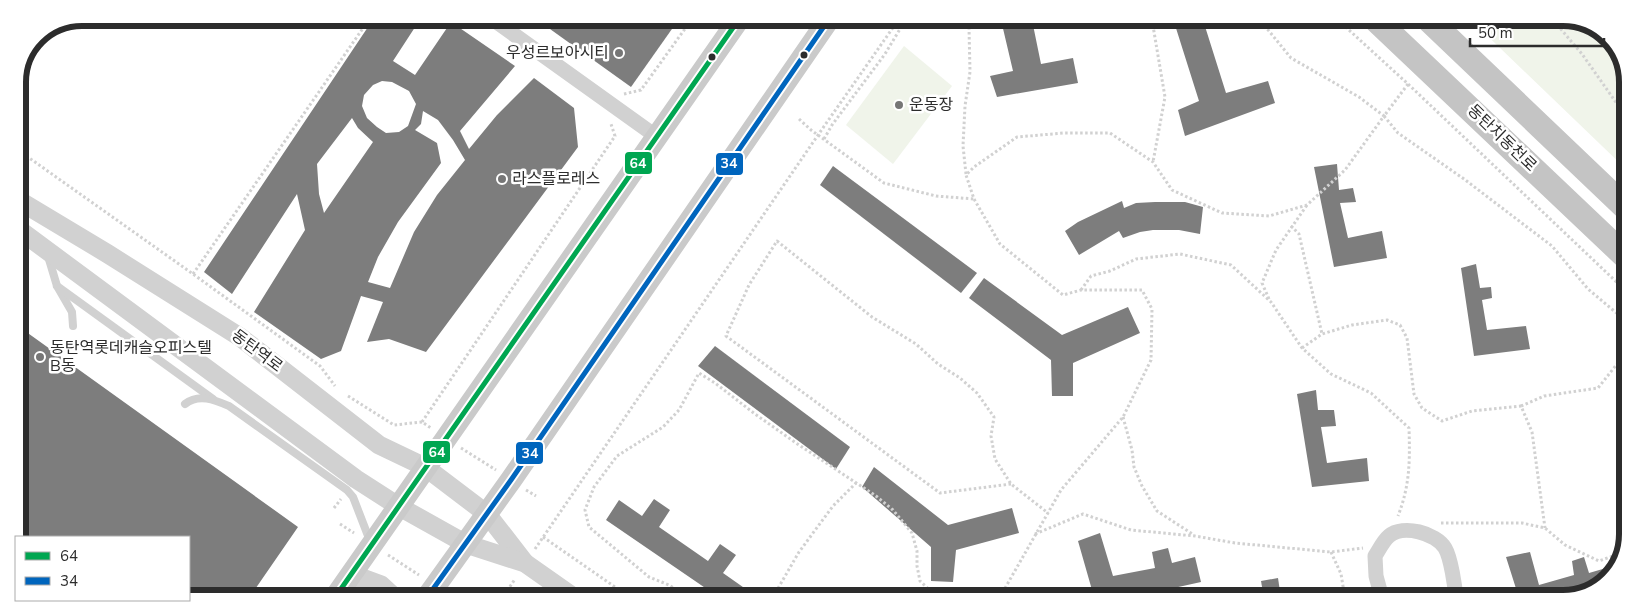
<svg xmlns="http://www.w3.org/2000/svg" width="1645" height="616" font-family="'Nunito Sans','Noto Sans KR',sans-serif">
<rect width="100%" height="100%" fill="#fff"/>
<g fill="#f0f4ea">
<polygon points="1472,21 1584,21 1614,43 1627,78 1627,170"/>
<polygon points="904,46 952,86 893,164 846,125"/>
</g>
<g fill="#7d7d7d" fill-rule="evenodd">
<path d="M374,18H421L393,61L415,75L451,22L515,66L460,131L469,149L497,115L534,78L574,108L578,147L426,352L389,339L367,342L383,302L361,296L341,351L321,359L254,312L305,230L297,194L232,294L204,272ZM382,81L392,82L409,91L416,104L408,126L399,132L386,133L377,127L367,118L362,106L364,95L373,85ZM423,111L438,120L453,140L465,160L437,195L414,232L390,288L368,282L378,257L398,222L441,163L437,143L415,130L421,124ZM352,118L358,128L373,142L324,213L319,194L317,164Z"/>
<polygon points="536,19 679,19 631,87"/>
<polygon points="1001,20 1032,20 1041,64 1073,58 1078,83 997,97 990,76 1013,71"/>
<polygon points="1196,20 1203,20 1226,93 1268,81 1275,103 1185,136 1178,110 1199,101 1175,25"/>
<polygon points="1337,164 1339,190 1353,188 1356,202 1340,203 1348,238 1382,231 1387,258 1334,267 1314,167"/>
<polygon points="833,166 977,273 961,293 820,185"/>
<polygon points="1122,201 1124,208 1136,203 1155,202 1185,202 1203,207 1200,234 1179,230 1153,230 1140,232 1123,238 1119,231 1079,255 1065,231 1078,222"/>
<polygon points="1476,264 1480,288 1491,287 1492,298 1482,300 1487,330 1526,326 1530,349 1474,356 1461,268"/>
<polygon points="984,278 1062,335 1128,307 1140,333 1073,363 1073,396 1052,396 1051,360 969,298"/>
<polygon points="18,326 298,527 251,595 189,595 189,537 18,537"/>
<polygon points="715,346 850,447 836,469 698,366"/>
<polygon points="1316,390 1318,410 1334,410 1336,426 1321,427 1327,463 1367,458 1369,481 1312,487 1297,394"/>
<polygon points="874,467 948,525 1012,508 1019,533 956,550 953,582 931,581 931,547 862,487"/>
<polygon points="654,499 670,510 659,527 708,561 720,544 736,555 723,573 750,592 747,597 717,596 606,520 619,500 642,516"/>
<polygon points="1100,533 1113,576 1155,568 1152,552 1168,548 1172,563 1195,557 1201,582 1133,597 1094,597 1078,541"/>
<polygon points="1530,552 1539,585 1574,575 1572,561 1584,557 1589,573 1613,566 1614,569 1602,585 1563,598 1519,598 1506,557"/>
<polygon points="1278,578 1281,598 1264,598 1261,581"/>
</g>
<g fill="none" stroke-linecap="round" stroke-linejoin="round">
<g stroke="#d1d1d1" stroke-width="3" stroke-dasharray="2.5 2.5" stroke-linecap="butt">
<polyline points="469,18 476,23"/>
<polyline points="954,20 969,28"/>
<polyline points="1152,20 1165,97 1153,162"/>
<polyline points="1338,20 1408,84 1626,291"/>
<polyline points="1554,21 1582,54 1627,118"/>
<polyline points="1408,84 1384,116 1398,133 1464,179 1552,246 1588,289 1626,321"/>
<polyline points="624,94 641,90 692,19"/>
<polyline points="799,119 811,130 884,183 936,196 974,199"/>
<polyline points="824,139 832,125 885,54 906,19"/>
<polyline points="18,150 193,274 320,366 335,386"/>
<polyline points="966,174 963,146 965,106 970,72 969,28 973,20"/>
<polyline points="1291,226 1299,234 1322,334"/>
<polyline points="193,274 370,18"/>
<path d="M1081,290L1091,276L1110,271L1136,259L1180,254L1231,265L1271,302L1302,348L1331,374L1371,393L1409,428C1410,461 1410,485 1398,516"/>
<polyline points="1269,299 1262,283 1276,250 1307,205"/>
<polyline points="1302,348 1322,334 1352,325 1387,320 1400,325 1407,338 1414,394 1422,408 1442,421 1472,411 1521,406 1532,432 1545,528"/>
<polyline points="348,396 394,425 422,422 431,428"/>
<polyline points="1521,406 1544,396 1598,388 1625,354"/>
<polyline points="1123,417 1132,450 1134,467 1142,486 1157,511 1194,535"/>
<polyline points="422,422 615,136 611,124"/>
<polyline points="461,448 496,470"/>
<polyline points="1011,484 940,493 726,336 749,285 777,241 872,317 916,344 938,364 960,378 977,393 994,417 991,436 995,459 1011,484 1048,513"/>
<polyline points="526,490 536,496"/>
<polyline points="334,508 341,499"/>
<polyline points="1441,523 1522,523 1545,528 1565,545 1599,561 1624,552"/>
<polyline points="340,524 354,533"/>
<polyline points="1035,534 1083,514 1131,530 1195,536 1235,543 1331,552 1363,548"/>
<polyline points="543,537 628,596"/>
<polyline points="535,549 818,135 899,19"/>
<polyline points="1331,552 1341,574 1345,598"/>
<polyline points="388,555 419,575"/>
<polyline points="475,596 476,594 505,594 515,579"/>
<polyline points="685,596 669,585 649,577 589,527 585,510 594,487 617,456 663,427 679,410 699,373 715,383 755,414 796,443 876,496 893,510 912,533 917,551 917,566 920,581 937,597"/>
<polyline points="773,597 799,552 833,506 856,483"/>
<polyline points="1000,597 1061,490 1123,417 1151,360 1152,309 1142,290 1081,290 1063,295 1000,244 974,199 966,175 974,167 1017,137 1064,133 1110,133 1153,162 1172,190 1222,213 1269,216 1307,205 1345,170 1384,116 1359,97 1291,58 1260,20"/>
</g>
<g stroke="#d1d1d1" stroke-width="8">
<polyline points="48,256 57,286 72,312 73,326"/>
<polyline points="57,286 213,399"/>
<path d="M185,404C199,393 215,400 229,406L347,490L353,497L370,541"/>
</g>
<g stroke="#d1d1d1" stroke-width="15">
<polyline points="491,18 657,137"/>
<path d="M1382,598L1376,576L1375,556C1379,550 1383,541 1389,536C1403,524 1436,533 1445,548C1451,558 1455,587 1456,598"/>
</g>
<g stroke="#d1d1d1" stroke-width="19">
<polyline points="18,200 108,254 240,337 379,445 425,467 487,514 525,563"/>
<polyline points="18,229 356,479 398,506 466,544 525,563 572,596"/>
<polyline points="346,581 362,578 381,585 393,596"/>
</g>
<g stroke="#cacaca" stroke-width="22">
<polyline points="336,596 739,19"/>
<polyline points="428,596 511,480 829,19"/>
</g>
<g stroke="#c4c4c4" stroke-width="25">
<polyline points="1377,21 1626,257"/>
<polyline points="1430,21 1626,208"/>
</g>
<defs>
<polyline id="bus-1" points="336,596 739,19"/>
<polyline id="bus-2" points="428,596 511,480 829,19"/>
</defs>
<use href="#bus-1" stroke="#fff" stroke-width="9"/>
<use href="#bus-2" stroke="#fff" stroke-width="9"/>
<use href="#bus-1" stroke="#00a651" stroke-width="5"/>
<use href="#bus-2" stroke="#0065bd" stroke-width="5"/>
</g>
<g fill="#767676" stroke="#fff" stroke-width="2">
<circle cx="619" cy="53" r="5"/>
<circle cx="899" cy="105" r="5"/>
<circle cx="502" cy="179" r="5"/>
<circle cx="40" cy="357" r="5"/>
</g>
<g fill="#2c2c2c" stroke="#fff" stroke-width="2">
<circle cx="804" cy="55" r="4.5"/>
<circle cx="712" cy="57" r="4.5"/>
</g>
<g text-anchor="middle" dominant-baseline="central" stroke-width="5" stroke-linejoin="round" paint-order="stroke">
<g font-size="16" fill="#2c2c2c" stroke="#fff" text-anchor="start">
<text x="609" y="53" text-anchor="end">우성르보아시티</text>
<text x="909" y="105">운동장</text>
<text x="512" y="179">라스플로레스</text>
<text x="50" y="348">동탄역롯데캐슬오피스텔<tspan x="50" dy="18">B동</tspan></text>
</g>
<g font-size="16" fill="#2c2c2c" stroke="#fff">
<text transform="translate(1502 138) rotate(44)">동탄치동천로</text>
<text transform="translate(257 351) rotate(37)">동탄역로</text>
</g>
</g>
<path d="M0 0H1645V616H0ZM82 26H1563A56 56 0 0 1 1619 82V534A56 56 0 0 1 1563 590H82A56 56 0 0 1 26 534V82A56 56 0 0 1 82 26Z" fill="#fff" fill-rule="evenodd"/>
<path fill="none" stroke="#2c2c2c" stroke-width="6" d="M82 26H1563A56 56 0 0 1 1619 82V534A56 56 0 0 1 1563 590H82A56 56 0 0 1 26 534V82A56 56 0 0 1 82 26Z"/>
<g stroke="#fff" stroke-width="2">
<rect x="624" y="151" width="29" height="24" rx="5" fill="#00a651"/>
<rect x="715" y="152" width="29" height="24" rx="5" fill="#0065bd"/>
<rect x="422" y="440" width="29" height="24" rx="5" fill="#00a651"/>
<rect x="515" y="441" width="29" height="24" rx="5" fill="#0065bd"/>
</g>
<g font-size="14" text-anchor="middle" font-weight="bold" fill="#fff">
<text x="638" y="168">64</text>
<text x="729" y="168">34</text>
<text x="437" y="457">64</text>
<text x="530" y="458">34</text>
</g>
<rect x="15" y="536" width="175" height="65" fill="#ffffff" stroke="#ababab"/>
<rect x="25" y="552" width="25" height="8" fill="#00a651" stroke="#ababab"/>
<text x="60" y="561" font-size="15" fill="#2c2c2c">64</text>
<rect x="25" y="577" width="25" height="8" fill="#0065bd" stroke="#ababab"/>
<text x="60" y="586" font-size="15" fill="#2c2c2c">34</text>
<path d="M1470 38v8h134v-8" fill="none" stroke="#2c2c2c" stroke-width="2.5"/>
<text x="1478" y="38" font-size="15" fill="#2c2c2c" stroke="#ffffff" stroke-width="4" paint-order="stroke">50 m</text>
</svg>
